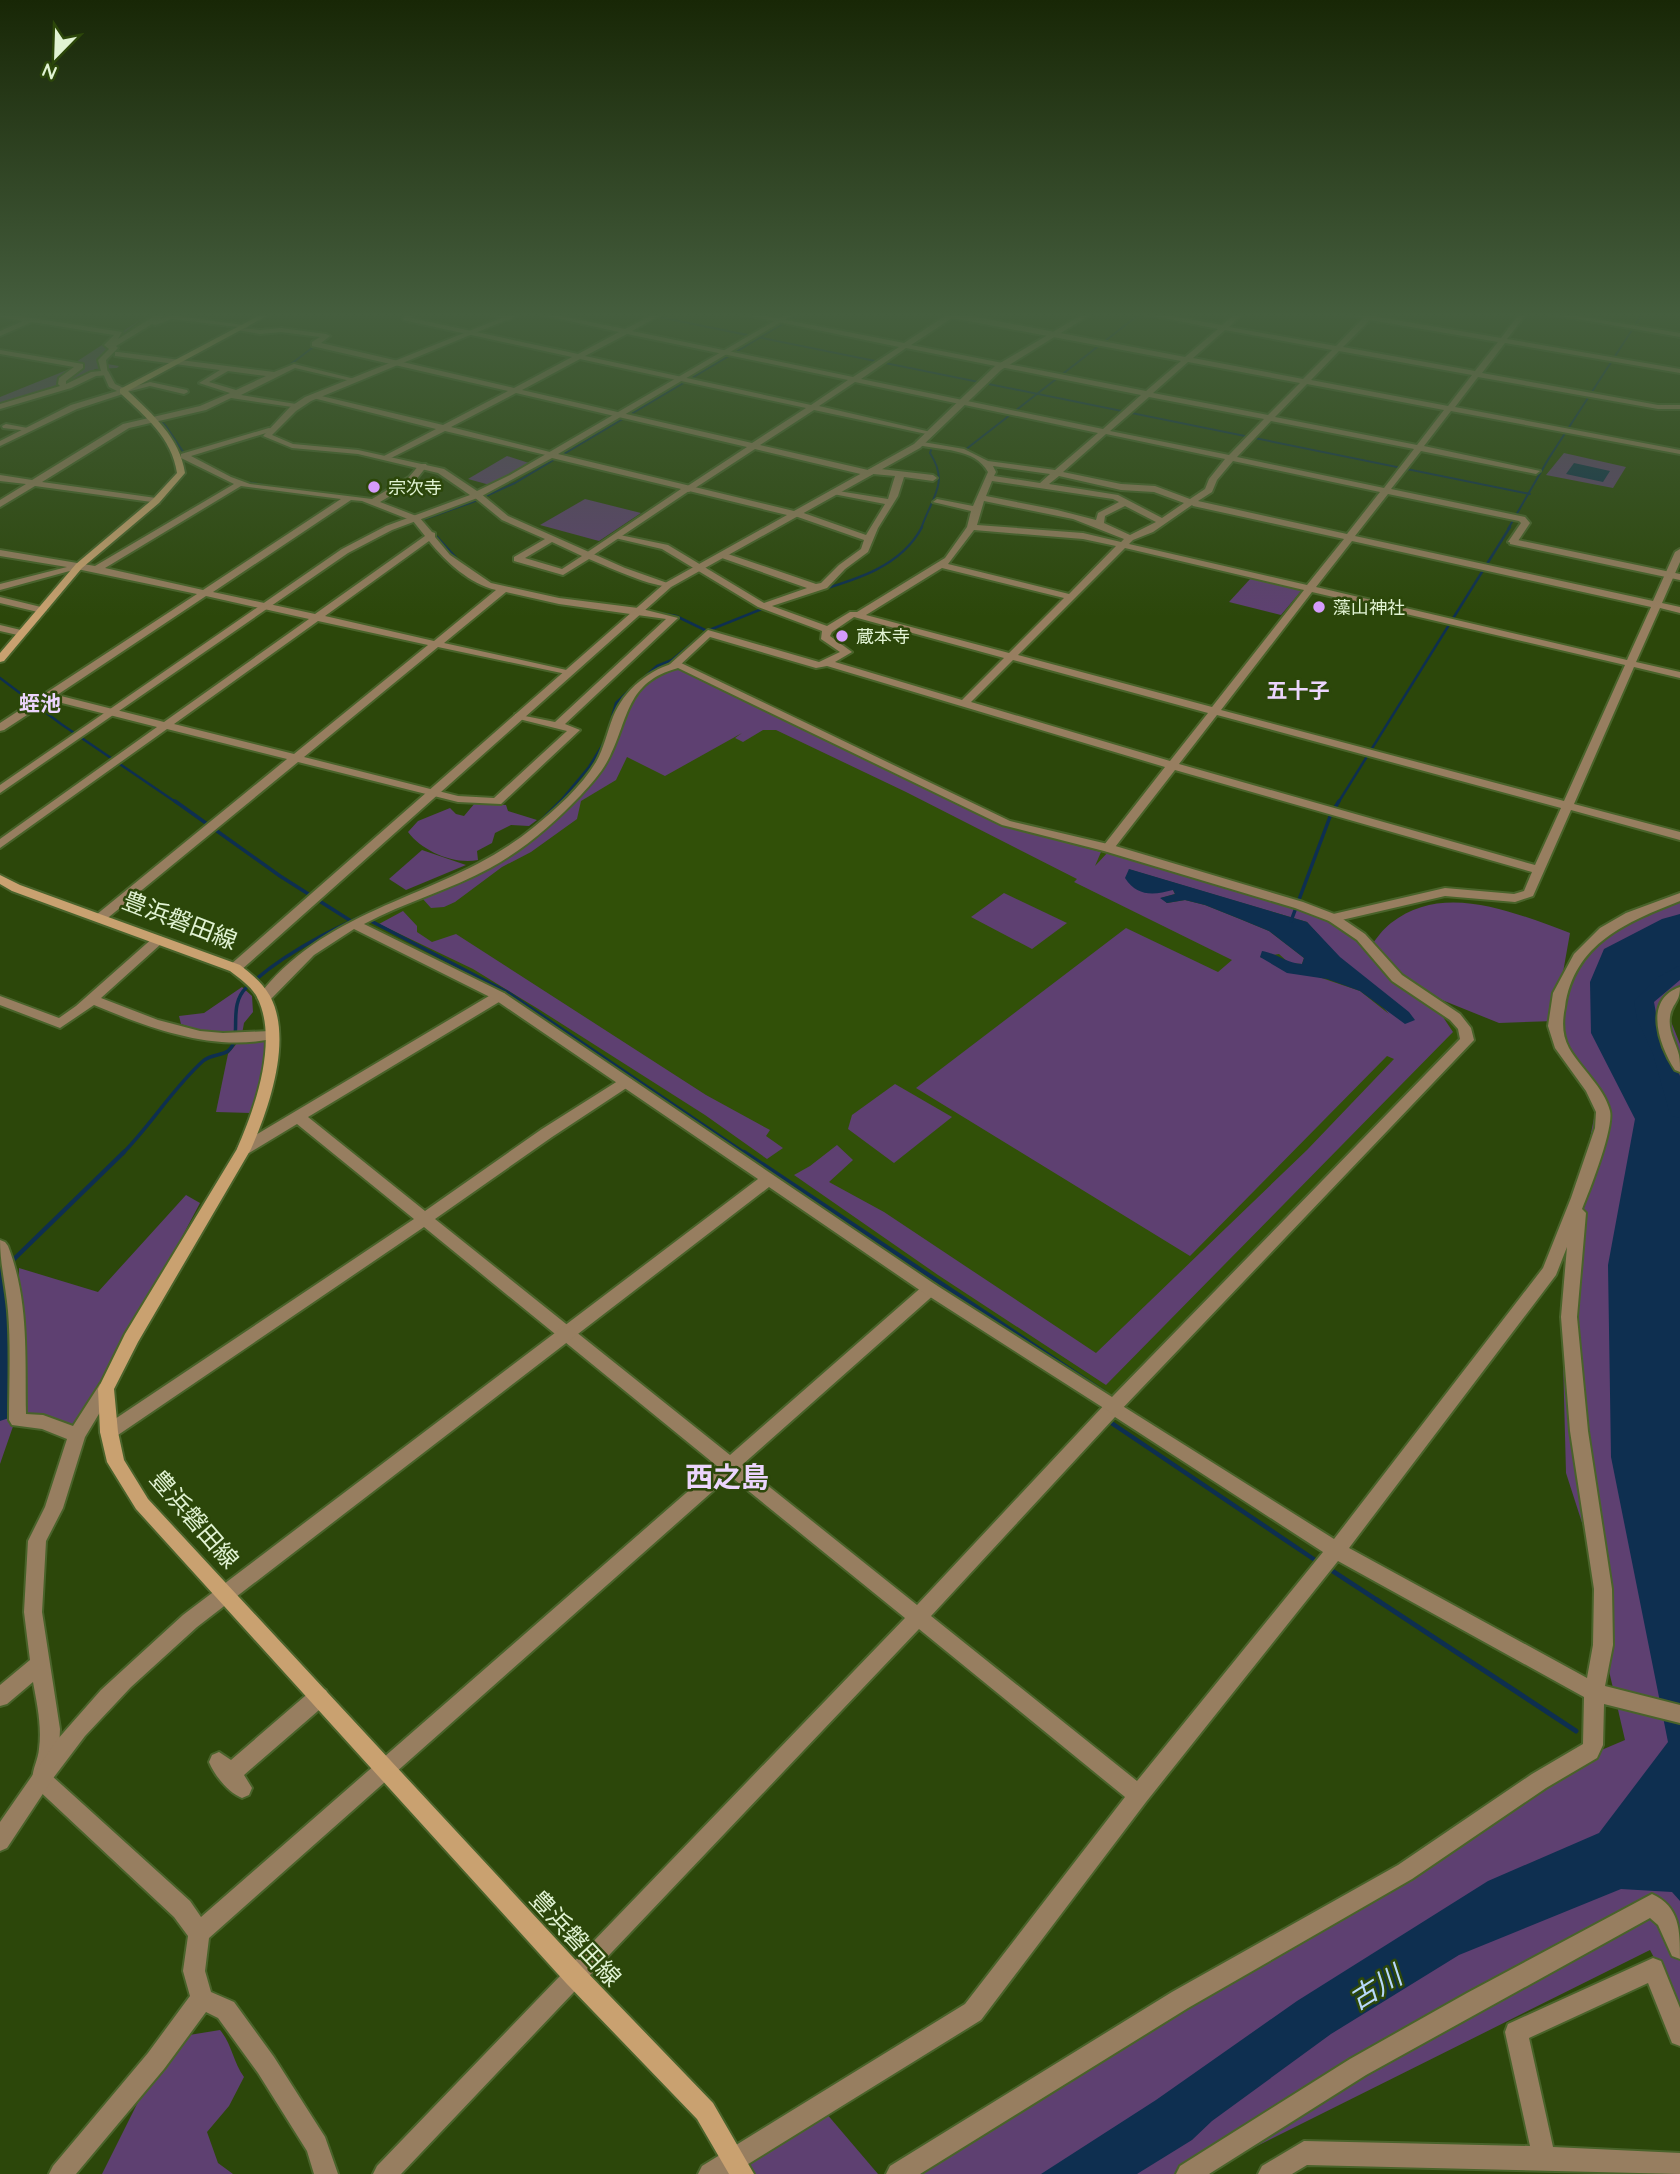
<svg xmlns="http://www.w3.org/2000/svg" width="1680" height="2174" font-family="Quicksand,'Noto Sans JP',sans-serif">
<rect width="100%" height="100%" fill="#2c470a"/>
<polygon fill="#315008" points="669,665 1006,823 1108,848 1333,918 1464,1028 1467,1040 1113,1407 499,996 351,921 511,852 576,795 622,709"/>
<g fill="#5e4071" fill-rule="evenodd">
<polygon points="143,318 109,345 114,348 107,364 119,366 117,368 95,369 86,378 0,407 0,397 77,366 73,364"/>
<polygon points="1564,453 1626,467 1613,488 1546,475"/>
<polygon points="507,456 529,463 490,485 468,479"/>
<polygon points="585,499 641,513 599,541 540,525"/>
<polygon points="1251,578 1302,590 1281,615 1229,602"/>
<path d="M671,665L1003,826L1101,852L1095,866L1109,851L1282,902L1328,920L1370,947C1376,939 1383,929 1391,923C1444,881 1515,913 1570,933L1559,995L1580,954L1625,919L1680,897V996L1666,1009L1680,1044V2007L1650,1950L1201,2174H904L1592,1754L1625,1740L1603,1645V1588L1566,1473L1562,1322L1580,1188L1596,1108L1555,1021L1499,1023L1427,994L1374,951L1394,976L1443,1017L1453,1032L1106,1385L938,1275L794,1175L810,1166L837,1145L853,1160L829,1182L884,1212L1096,1353L1307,1150L1394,1059L1387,1056L1190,1256L916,1088L1126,928L1218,972L1232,960L1074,882L1077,879L906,792L776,730H763L743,742L735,738L742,733L665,776L627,757L616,780L581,801L577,819L531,852L502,867L455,902L444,907L431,908L422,898L536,831L599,765L627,701L658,671ZM1128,869L1307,922L1389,1014L1360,991L1260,957L1279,954L1289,963L1302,964L1304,958L1269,931L1240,919L1205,905L1185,900L1167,903L1161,898L1175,894L1173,890Z"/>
<path d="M475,803L506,805L508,811L537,820L529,826L511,825L495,833L492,843L477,851L478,860C454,865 422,851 408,832L418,821L450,808L456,814L464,816Z"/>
<polygon points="422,850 466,865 406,890 389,879"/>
<polygon points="1004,893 1067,923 1032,949 971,917"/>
<polygon points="403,911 417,926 417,932 432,942 456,934 706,1095 770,1130 766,1136 783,1148 767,1159 705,1115 540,1010 473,969 379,924"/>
<polygon points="242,987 252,996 253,1012 244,1023 242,1034 231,1041 181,1024 179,1016 204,1013"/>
<polygon points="266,1039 263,1071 251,1113 216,1112 228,1054 238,1042"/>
<polygon points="895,1084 952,1117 894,1163 848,1129 852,1115"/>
<polygon points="186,1195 200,1203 77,1435 18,1412 0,1464 0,1256 12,1278 0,1275 14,1299 18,1384 19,1268 98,1292"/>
<path d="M220,2030C232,2044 233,2062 244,2077L229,2106L207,2132L218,2163L233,2174H102L150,2078L183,2036Z"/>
<polygon points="820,2106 878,2174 752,2174 743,2154"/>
</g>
<g fill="#0e2f50">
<polygon points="1574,463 1610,471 1603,482 1566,474"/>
<path d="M1129,869L1307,922L1340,957L1409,1012L1415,1020L1405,1024L1360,991L1327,979L1287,973L1260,957L1262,951C1279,954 1286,963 1302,964L1304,958L1269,931L1240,919L1205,905L1185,900L1167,903L1160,898L1175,894L1173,890C1154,895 1137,897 1125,878Z"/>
<polygon points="1680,914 1680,971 1664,982 1644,1002 1647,1019 1663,1054 1680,1104 1680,1901 1672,1892 1621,1889 1459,1955 1331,2034 1212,2121 1192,2140 1137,2174 1041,2174 1156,2100 1297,2001 1488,1881 1599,1833 1668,1742 1611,1457 1608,1265 1635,1119 1591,1033 1590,982 1604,949 1662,919"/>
</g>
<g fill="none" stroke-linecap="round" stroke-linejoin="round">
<g stroke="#0e2f50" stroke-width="2">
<polyline points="639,313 1530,494"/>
<polyline points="287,367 316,345"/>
<polyline points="157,418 166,426 186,456"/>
<polyline points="965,450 1141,313"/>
<polyline points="197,460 221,472"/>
<polyline points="241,481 274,487"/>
<polyline points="331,494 371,499"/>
<polyline points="379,501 422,520 429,529"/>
<polyline points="422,520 473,502 515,483 801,313"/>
<path d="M921,529C931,498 950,484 930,453L933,443L951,447"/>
<polyline points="1508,529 1549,458 1643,313"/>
</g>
<g stroke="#0e2f50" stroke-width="2.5">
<polyline points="428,527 460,562"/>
<path d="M814,592C855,580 901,567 922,527"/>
<polyline points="620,606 676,616 707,631"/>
<polyline points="0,678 61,724 177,803"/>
<polyline points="639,682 657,666 672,660 707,631 767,607"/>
<polyline points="559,803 589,767 605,741 616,703 633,687"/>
<polyline points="1338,803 1510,527"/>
</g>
<g stroke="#0e2f50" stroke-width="3.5">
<polyline points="175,801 280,876 351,921"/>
<polyline points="535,827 561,801"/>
<polyline points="367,919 507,992 746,1154"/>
<polyline points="1291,921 1331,814 1339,801"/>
<path d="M122,1154C151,1125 173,1088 203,1061C211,1054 221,1056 228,1051C244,1038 226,1006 247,987C303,936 376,911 444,880"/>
</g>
<g stroke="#0e2f50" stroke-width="4.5">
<polyline points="744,1152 1104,1392 1104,1396"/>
<polyline points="11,1262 124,1152"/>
<polyline points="1107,1420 1318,1562"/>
<polyline points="1328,1568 1380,1602"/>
</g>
<polyline stroke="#0e2f50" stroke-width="5" points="1377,1600 1576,1731"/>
<g fill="#0e2f50" fill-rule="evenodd">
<polygon points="1680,965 1680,980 1654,1002 1657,1019 1680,1076 1680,1118 1672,1116 1669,1111 1653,1054 1637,1019 1634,1001 1657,978"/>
<path d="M0,1266L8,1269L12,1275C23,1321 31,1374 9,1418L0,1421Z"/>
</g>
<defs>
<g id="minor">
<polygon points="0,313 122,332 118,339 159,313 167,313 160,319 171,315 250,326 246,328 172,319 155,325 152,324 116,346 118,348 106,360 108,375 96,376 71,388 0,409 0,404 60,386 58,384 59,378 74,367 0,354 0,350 83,364 83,368 66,381 66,384 91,372 101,371 98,360 109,349 104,345 114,335 32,322 0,336 0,331 23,321 0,317"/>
<path d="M409,313H417L411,318L578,354L619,332L533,313H546L625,329L656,313H664L632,331L853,377L899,347L736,313H750L904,343L945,316L936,313H956L1185,357L1218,329L1139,313H1154L1222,325L1236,313H1243L1229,327L1336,346L1363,318L1341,313H1375L1373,316L1501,338L1520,313H1527L1507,339L1680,369V373L1505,343L1482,373L1658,405H1680V409H1658L1478,377L1455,407L1680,450V454L1451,411L1424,446L1540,471L1536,474L1421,451L1391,489L1525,517L1530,523L1516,544L1508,542L1521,523L1519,521L1388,494L1355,536L1653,601L1675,552L1680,549V562L1662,603L1680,607V613L1660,608L1636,662L1680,672V678L1634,667L1574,804L1680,832V840L1571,810L1533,896L1515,902L1445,896L1333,922L1329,921L1327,918L1329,915L1445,888L1514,894L1524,891L1532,872L1175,770L1112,851H1104V845L1165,767L827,666L816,668L710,637L678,667L669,665L708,630L819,662L840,652L821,639L822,631L758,607L662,549L615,538V534L668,545L764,603L807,588L719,557V553H725L816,584L821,583L839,565L861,549L864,540L792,515V511H798L866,535L885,504L828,493L832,490L888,499L895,476L873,474L869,476L755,449L689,492L686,491V487L747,447L516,393L451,427L554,453V457L445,431L387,460L383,458L384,456L436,429L313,398V394L443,425L508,391L312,346V342L320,337L281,332L260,334L237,330L241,328L260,330L281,328L326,334L330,336L321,343L514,388L572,357L403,320V318ZM952,318L1181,361L1146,391L911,345ZM1370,320L1498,342L1475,371L1343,347ZM1225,330L1332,350L1303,379L1193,358ZM627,334L848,380L811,405L585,356ZM906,348L1141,395L1103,429L861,379ZM1339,351L1472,375L1448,406L1311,380ZM580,359L806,408L752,443L522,390ZM1188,362L1300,383L1268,415L1153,393ZM855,382L1098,433L1055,470L988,461L964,449L917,441V445C940,450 975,448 988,472L973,506L937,499L933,502L971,511L967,527L945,558L857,612H850L827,626L772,606L827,588L845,569L868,552L878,528L898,496L904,477L933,481L937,478L933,475L872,468L868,470L760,445L814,410L931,435L935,433L819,406ZM1307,384L1444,410L1417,445L1275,417ZM1149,397L1264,419L1229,455L1110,431ZM1271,421L1414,449L1384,488L1237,457ZM1106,434L1225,459L1209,479L1205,489L1190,499L1155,486L1121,484L1063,472ZM1233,461L1380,492L1347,534L1198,501L1212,492L1217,480ZM993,466L1050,474L1040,483L994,476L996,472ZM1059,476L1121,490L1154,492L1184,503L1162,518L1118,495L1049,484ZM992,481L1113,499L1119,502L1098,513L1096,520L1057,510L986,496ZM984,501L1073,519L1124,539L1121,542L1083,533L977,525ZM1192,505L1193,506L1344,539L1307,585L1129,544L1133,540L1153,532ZM1125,506L1156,522L1130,535L1104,523L1105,516ZM974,530L1083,539L1116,546L1069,594L948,564ZM1352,541L1651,607L1627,660L1316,587ZM1125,548L1304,590L1212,707L1018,655ZM942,568L1064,598L1009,653L866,615ZM1312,592L1625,665L1564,801L1221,710ZM854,617L1004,658L962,700L835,662L852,652L830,636L832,632ZM1013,660L1208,713L1170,761L971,702ZM1217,715L1561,808L1535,865L1179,764Z"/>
<polygon points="486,313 498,313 513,318 509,320"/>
<polygon points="1543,313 1559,313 1680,333 1680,337"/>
<path d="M118,352L274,372L294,364L359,380L355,382L295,368L241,395L296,404L300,406L299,408L231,398L206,410L129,428L42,482L156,498L159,499V503L35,486L0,507V500L26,484L0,481V475L32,480L123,424L200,406L230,393L199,383L220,370L115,356V352ZM228,371L266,376L236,390L209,382Z"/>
<polygon points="150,382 187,390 188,392 184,394 150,386 123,393 119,391"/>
<polygon points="6,424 33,429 29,431 3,428 2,426"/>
<path d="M269,428L276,430L191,456L231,477L250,484L372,499L409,477L420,464H426L427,466L415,481L380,502L419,517L432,532L435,533V537L450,555L491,583L559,598L638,608L678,618L565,724L580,730L501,804L458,802L298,762L104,921H96L94,918L96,915L287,759L167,729L0,848V839L157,727L50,700L4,730L0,731V723L197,594L77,569L0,590V584L67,567L0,556V550L95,566L234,484L181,458V454ZM241,486L341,499L203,590L105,568ZM351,500L362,501L413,521L425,536L315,614L213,592ZM429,541C446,562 470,584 496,590L434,641L325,616ZM506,592L559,604L666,619L555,722L515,714V718L567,731L494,798L458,796L304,757L438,647L571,675V671L444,643ZM206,596L309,619L164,722L57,695ZM318,621L428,645L294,754L174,724Z"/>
<path d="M474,493H480L508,516L625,568L673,585C661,592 604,565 589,559L563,575L514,561V557L545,539L502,520L474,497ZM552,542L582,556L562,569L525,558Z"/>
<polygon points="0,597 45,608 47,610 42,613 0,603"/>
<polygon points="0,625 25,631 27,633 22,636 0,631"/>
<path d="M1680,893V901C1627,922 1574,943 1565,1007C1562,1022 1562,1035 1569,1048C1581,1069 1604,1087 1610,1111C1614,1128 1590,1190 1582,1209L1586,1213L1577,1317L1588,1431L1612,1589L1613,1645L1605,1686L1680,1705V1723L1604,1704L1603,1745L1597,1758L1546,1788L1412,1879L1188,2008L920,2174H886L890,2166L1172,1992L1398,1865L1532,1774L1583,1744L1584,1697L1338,1561L1146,1802L981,2020L732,2174H698L702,2166L965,2004L1125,1797L919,1629L401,2174H373L377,2166L905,1618L730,1476L209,1938L205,1971L211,1992L234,2002L274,2057L325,2137L338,2174H314L307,2151L258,2073L218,2018L206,2012L164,2069L76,2174H49L53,2166L148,2053L190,1996L183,1971L188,1936L174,1917L34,1786C29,1774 38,1762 39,1749C42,1726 37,1704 33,1682L7,1704L0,1706V1685L30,1660L24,1612L28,1541L45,1507L67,1439L42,1429L12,1425L9,1420C9,1384 11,1347 8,1311C6,1287 0,1264 0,1240L5,1242L8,1246C29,1300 25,1356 26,1414L43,1415L73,1426L100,1384L106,1382L112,1384L114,1389L85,1437L63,1508L46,1541L42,1612L60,1729L59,1751L52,1776L190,1901L201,1917L717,1466L424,1227L115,1437L109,1439L103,1437L100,1432L103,1427L414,1219L297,1124L249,1153H239L237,1149L239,1145L494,993H504L506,996L504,999L308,1117L425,1211L542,1129L621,1079H631L633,1082L631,1085L552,1137L435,1219L730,1455L924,1285L930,1283L936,1285L938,1289L936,1293L742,1465L917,1605L1107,1402L1113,1400L1334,1539L1543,1268L1571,1198L1595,1128L1596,1112L1586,1091L1555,1048L1548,1026L1553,993L1574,954L1600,928L1626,913ZM1567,1247L1561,1317L1570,1431L1594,1589L1593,1645L1587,1678L1349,1548L1556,1275ZM1115,1417L1323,1552L1137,1781L931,1616Z"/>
<path d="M158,936L162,937L164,940L162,943L101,998L158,1020L200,1031L223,1033L270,1031L277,1035L275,1038C215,1053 149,1028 94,1005L60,1028L0,1005V996L59,1018L76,1006L154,937Z"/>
<path d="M1680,987C1680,1003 1672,1003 1670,1017C1668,1032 1676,1042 1679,1055C1680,1060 1680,1066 1680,1072L1675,1070C1660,1047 1642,1000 1680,987Z"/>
<path d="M319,1688L326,1690L329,1697L326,1704L244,1775L252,1788L249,1795L242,1798C229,1793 214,1775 209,1762L212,1755L219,1752L231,1760L312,1690Z"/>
<path d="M1652,1894C1680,1907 1680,1930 1680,1959L1672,1956L1658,1925L1650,1918L1366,2075L1209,2174H1176L1180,2166L1350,2059L1467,1993Z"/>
<polygon points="1653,1958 1661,1961 1680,2008 1680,2046 1672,2043 1648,1983 1529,2038 1553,2147 1680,2153 1680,2174 1307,2165 1292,2174 1258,2174 1262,2166 1304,2141 1530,2146 1505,2032 1508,2024"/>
</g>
<g id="tertiary">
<polygon points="514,313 523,313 311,401 296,411 272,435 293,444 358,450 444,469 477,491 510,475 788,313 796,313 558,454 794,511 914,444 995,366 1085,313 1093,313 1001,370 920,448 671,587 240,971 230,971 229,968 230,965 665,583 787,515 689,491 589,558 586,557 586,553 681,489 552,458 480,497 392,530 348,553 0,793 0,785 342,549 386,526 470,495 438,473 358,454 292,448 263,436 290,407 305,397"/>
<polygon points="102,371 108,371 115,384 126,389 126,393 77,409 0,446 0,441 71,405 117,391 109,387"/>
<polygon points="1513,539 1680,574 1680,580 1510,544 1510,540"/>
<path d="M679,662L1010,821L1112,845L1303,902L1337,915L1365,934L1402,975L1460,1014L1471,1028L1474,1040L1119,1412L1113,1414L924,1293L769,1187L197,1627L131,1687L85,1736L54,1777L7,1848L0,1851V1822L57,1740L101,1690L183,1615L758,1179L494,999L354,929L314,955L269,1001L264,1002L257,998C329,902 447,899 534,827C556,809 581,787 596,762C604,748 607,732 613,717C624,690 650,668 679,662ZM678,668L1002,825L1104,851L1295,908L1329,921L1357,940L1392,981L1450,1020L1458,1029L1460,1039L1112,1397L936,1285L504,993L364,924C405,902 450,890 490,868C525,849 554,823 581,795C592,783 603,771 610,756C629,718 626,682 678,668Z"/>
</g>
<g id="secondary">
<path d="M264,313H272L128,391C153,415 180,438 185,473L159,503L82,568L4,661L0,662V653L76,564L153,499L177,473C172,438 145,416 120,393V389Z"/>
<path d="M0,875L20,885L240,965C251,974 263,983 270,996C293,1039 269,1108 251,1149L138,1342L114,1389L118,1432L124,1460L148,1499L582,1967L713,2103L754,2174H729L697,2119L566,1983L136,1509L107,1462L100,1432L98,1389L125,1334L237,1149C255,1108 279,1040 257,997C251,986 240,979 230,971L12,891L0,884Z"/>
</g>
</defs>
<use href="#minor" stroke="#49632a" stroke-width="4"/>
<use href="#tertiary" stroke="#49632a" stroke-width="4"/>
<use href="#secondary" stroke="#49632a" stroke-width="4"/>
<use href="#minor" fill="#977e60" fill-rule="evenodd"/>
<use href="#tertiary" fill="#977e60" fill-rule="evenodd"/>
<use href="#secondary" fill="#c9a170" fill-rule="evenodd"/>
</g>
<linearGradient id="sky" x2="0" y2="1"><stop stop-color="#182706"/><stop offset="0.51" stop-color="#455e3e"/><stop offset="1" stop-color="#455e3e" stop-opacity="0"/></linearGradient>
<rect width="1680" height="617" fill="url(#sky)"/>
<g fill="#d59bfb" stroke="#2c470a" stroke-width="2.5">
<circle cx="374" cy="487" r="7"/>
<circle cx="1319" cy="607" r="7"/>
<circle cx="842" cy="636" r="7"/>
</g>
<g text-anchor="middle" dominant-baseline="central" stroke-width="5" stroke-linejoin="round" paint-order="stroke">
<g font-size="18" fill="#e1f3d3" stroke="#2c470a" text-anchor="start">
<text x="388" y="487">宗次寺</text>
<text x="1333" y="607">藻山神社</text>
<text x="856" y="636">蔵本寺</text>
</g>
<g font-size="21" font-weight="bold" fill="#ecd5fd" stroke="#2c470a">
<text x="1298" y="690">五十子</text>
<text x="40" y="703">蛭池</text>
</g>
<g font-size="24" fill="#e1f3d3" stroke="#2c470a">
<text transform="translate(180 920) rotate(21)">豊浜磐田線</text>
<text transform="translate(195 1519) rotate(49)">豊浜磐田線</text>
<text transform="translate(576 1938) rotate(47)">豊浜磐田線</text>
</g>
<g font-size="28" font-weight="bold" fill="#ecd5fd" stroke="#2c470a">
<text x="727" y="1476">西之島</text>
</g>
<g font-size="28" font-style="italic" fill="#b8d8fb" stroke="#2c470a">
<text transform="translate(1375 1987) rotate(-32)">古川</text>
</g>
</g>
<g transform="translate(56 56) rotate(203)" stroke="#2c470a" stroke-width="5" paint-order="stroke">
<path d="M0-5L12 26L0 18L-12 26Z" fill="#e1f3d3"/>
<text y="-10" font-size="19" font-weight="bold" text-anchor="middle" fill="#e1f3d3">N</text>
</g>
</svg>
